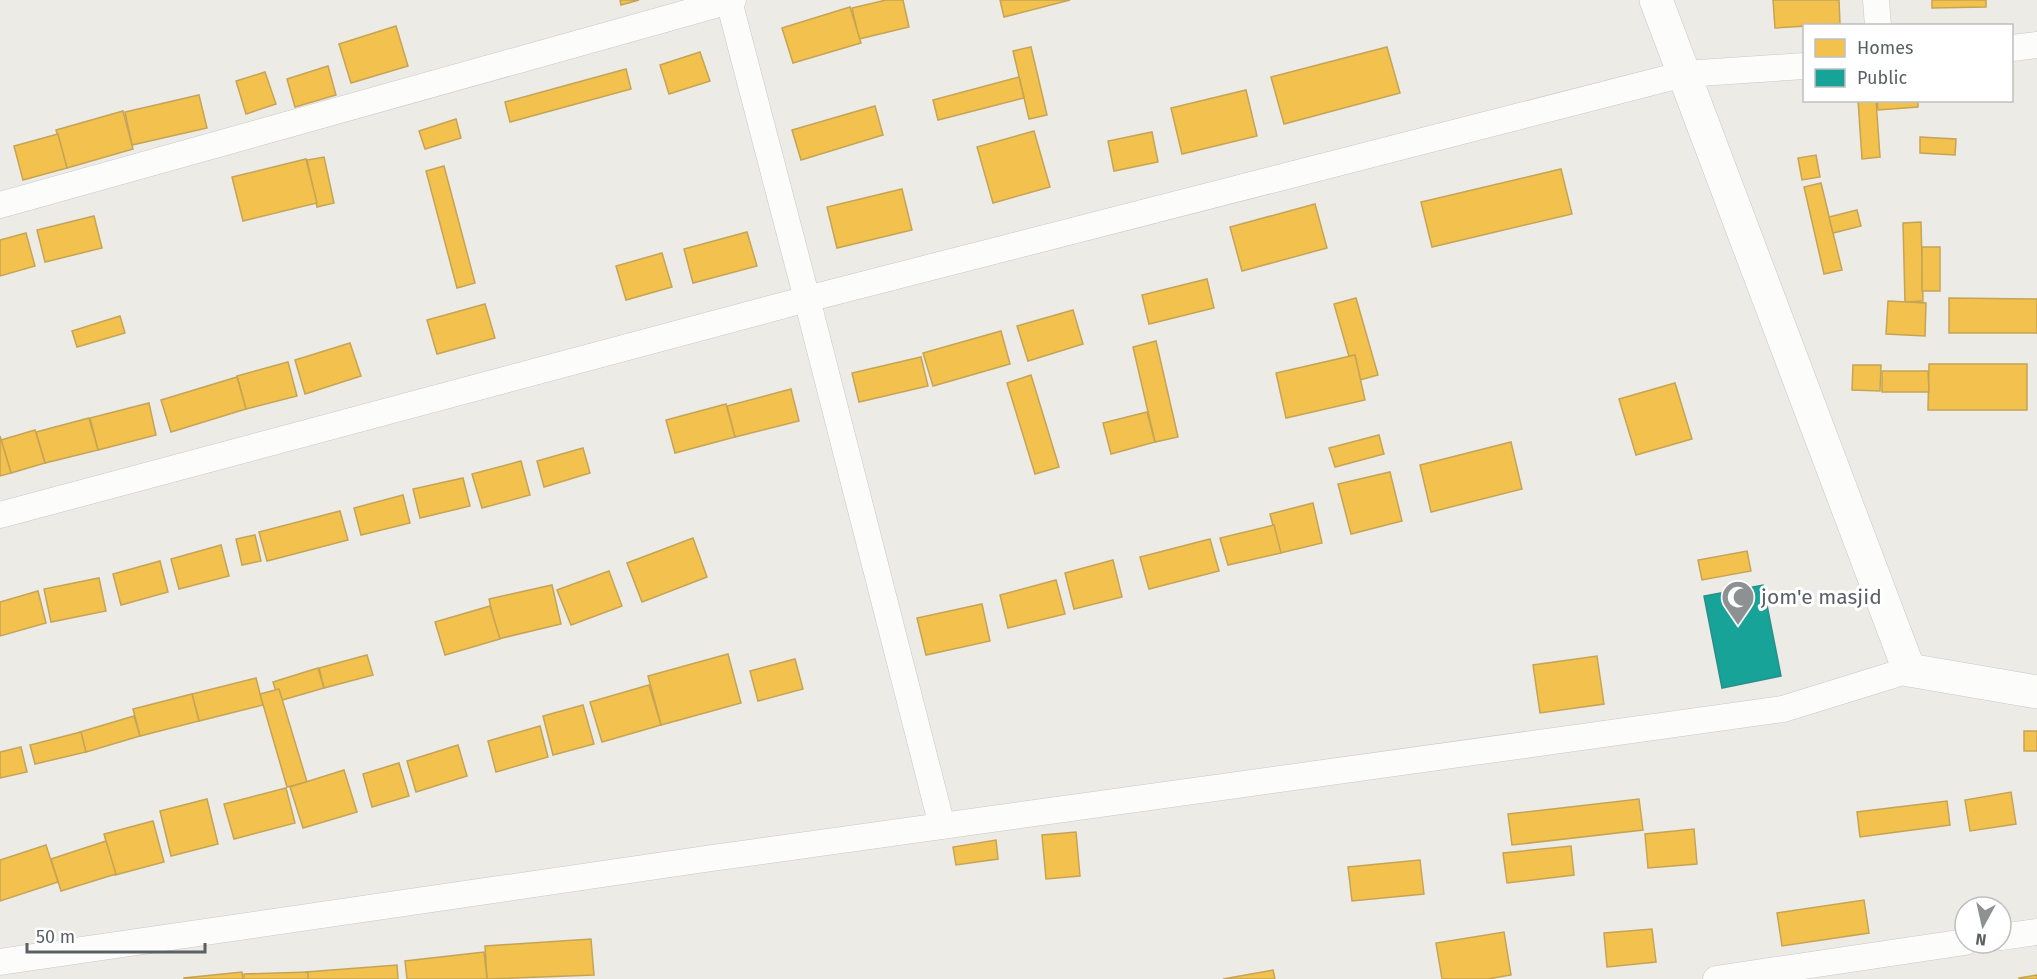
<svg xmlns="http://www.w3.org/2000/svg" width="2037" height="979" font-family="'Fira Sans',sans-serif">
<rect width="100%" height="100%" fill="#ecebe6"/>
<g fill="#f2c14e" stroke="#c5a455" stroke-width="1.5">
<polygon points="620,0 639,0 621,5"/>
<polygon points="886,0 903,0 909,27 859,39 852,8"/>
<polygon points="1000,0 1070,0 1004,17"/>
<polygon points="1773,0 1839,0 1840,24 1775,28"/>
<polygon points="1932,0 1986,0 1986,7 1932,8"/>
<polygon points="850,7 861,43 793,63 782,28"/>
<polygon points="396,26 408,66 351,83 339,44"/>
<polygon points="1031,47 1047,115 1029,119 1013,51"/>
<polygon points="1387,47 1400,93 1284,124 1271,77"/>
<polygon points="700,52 710,81 669,94 660,65"/>
<polygon points="328,66 336,95 295,107 287,79"/>
<polygon points="626,69 631,89 510,122 505,102"/>
<polygon points="265,72 276,104 246,114 236,81"/>
<polygon points="1019,77 1024,98 938,120 933,100"/>
<polygon points="1246,90 1257,136 1182,154 1171,108"/>
<polygon points="199,95 207,128 132,145 125,112"/>
<polygon points="1858,100 1876,100 1880,157 1862,159"/>
<polygon points="1877,100 1918,100 1918,107 1878,110"/>
<polygon points="875,106 883,135 801,160 792,130"/>
<polygon points="123,111 133,149 67,168 56,130"/>
<polygon points="456,119 461,138 425,149 419,131"/>
<polygon points="1034,131 1050,187 993,203 977,147"/>
<polygon points="1152,132 1158,162 1114,171 1108,141"/>
<polygon points="58,134 67,168 23,180 14,146"/>
<polygon points="1920,137 1956,139 1955,155 1920,153"/>
<polygon points="1816,155 1820,177 1802,180 1798,158"/>
<polygon points="324,157 334,203 317,207 307,160"/>
<polygon points="306,159 317,203 243,221 232,177"/>
<polygon points="444,166 475,283 457,288 426,171"/>
<polygon points="1561,169 1572,214 1432,247 1421,202"/>
<polygon points="1821,183 1842,270 1824,274 1804,187"/>
<polygon points="902,189 912,230 837,248 827,207"/>
<polygon points="1315,204 1327,248 1242,271 1230,227"/>
<polygon points="1857,210 1861,226 1833,233 1829,217"/>
<polygon points="94,216 102,248 45,262 37,230"/>
<polygon points="1921,222 1923,301 1905,302 1903,223"/>
<polygon points="747,232 757,266 693,283 684,249"/>
<polygon points="26,233 35,266 0,276 0,240"/>
<rect x="1922" y="247" width="18" height="44"/>
<polygon points="662,253 672,287 626,300 616,266"/>
<polygon points="1207,279 1214,308 1149,324 1142,295"/>
<polygon points="1356,298 1378,375 1356,381 1334,304"/>
<polygon points="1949,298 2037,299 2037,333 1949,333"/>
<polygon points="1888,301 1926,303 1925,336 1886,334"/>
<polygon points="485,304 495,338 437,354 427,320"/>
<polygon points="1073,310 1083,344 1028,361 1017,326"/>
<polygon points="120,316 125,333 77,347 72,331"/>
<polygon points="1001,331 1010,364 933,386 923,353"/>
<polygon points="1156,341 1178,437 1155,442 1133,347"/>
<polygon points="350,343 361,376 305,394 295,360"/>
<polygon points="1355,355 1365,400 1286,418 1276,373"/>
<polygon points="921,357 928,386 859,402 852,373"/>
<polygon points="288,362 297,396 246,409 237,376"/>
<polygon points="1929,364 2027,364 2027,410 1928,410"/>
<polygon points="1853,365 1881,365 1880,391 1852,390"/>
<polygon points="1882,371 1928,371 1929,392 1882,392"/>
<polygon points="1031,375 1059,467 1035,474 1007,383"/>
<polygon points="237,377 246,409 171,432 161,400"/>
<polygon points="1675,383 1692,439 1636,455 1619,399"/>
<polygon points="791,389 799,421 735,437 727,406"/>
<polygon points="149,403 156,435 98,450 90,418"/>
<polygon points="726,404 735,437 675,453 666,420"/>
<polygon points="1147,412 1155,442 1111,454 1103,423"/>
<polygon points="89,418 98,450 45,463 36,432"/>
<polygon points="35,430 45,463 11,473 1,440"/>
<polygon points="1379,435 1384,454 1335,467 1329,448"/>
<polygon points="0,436 11,473 0,476"/>
<polygon points="1511,442 1522,489 1431,512 1420,465"/>
<polygon points="583,448 590,473 544,487 537,461"/>
<polygon points="521,461 530,495 482,508 472,474"/>
<polygon points="1390,472 1402,521 1351,534 1338,484"/>
<polygon points="463,478 470,506 420,518 413,489"/>
<polygon points="403,495 410,523 361,535 354,508"/>
<polygon points="1313,503 1322,543 1280,553 1270,514"/>
<polygon points="340,511 348,540 267,561 259,532"/>
<polygon points="1274,525 1281,553 1228,565 1220,538"/>
<polygon points="255,535 261,561 242,565 236,539"/>
<polygon points="693,538 707,577 642,602 627,563"/>
<polygon points="1210,539 1219,571 1149,589 1140,557"/>
<polygon points="221,545 229,576 179,589 171,559"/>
<polygon points="1747,551 1751,571 1702,580 1698,560"/>
<polygon points="1113,560 1122,597 1074,609 1065,573"/>
<polygon points="160,561 168,592 121,605 113,574"/>
<polygon points="609,571 622,606 571,625 557,590"/>
<polygon points="99,578 106,611 51,622 44,589"/>
<polygon points="1056,580 1065,614 1008,628 1000,595"/>
<polygon points="552,585 561,624 498,639 489,599"/>
<polygon points="38,591 46,623 0,636 0,602"/>
<polygon points="982,604 990,641 926,655 917,618"/>
<polygon points="490,606 500,639 445,655 435,622"/>
<polygon points="728,654 741,703 661,725 648,676"/>
<polygon points="367,655 373,675 324,688 319,668"/>
<polygon points="1597,656 1604,704 1540,713 1533,665"/>
<polygon points="795,659 803,689 758,701 750,671"/>
<polygon points="318,668 324,688 279,701 273,682"/>
<polygon points="256,678 263,705 199,721 192,694"/>
<polygon points="649,685 661,725 602,742 590,702"/>
<polygon points="279,689 307,782 287,787 260,694"/>
<polygon points="192,694 199,721 140,736 133,709"/>
<polygon points="583,705 594,744 553,755 543,716"/>
<polygon points="134,716 140,736 86,752 80,732"/>
<polygon points="540,726 548,757 496,772 488,741"/>
<rect x="2024" y="731" width="13" height="20"/>
<polygon points="81,732 86,752 35,764 30,745"/>
<polygon points="458,745 467,776 416,792 407,761"/>
<polygon points="21,747 27,772 0,778 0,752"/>
<polygon points="399,763 409,796 372,807 363,774"/>
<polygon points="344,770 357,812 303,828 290,787"/>
<polygon points="286,788 295,823 234,839 224,804"/>
<polygon points="2011,792 2016,824 1970,831 1965,800"/>
<polygon points="207,799 218,844 171,856 160,811"/>
<polygon points="1639,799 1643,830 1512,845 1508,814"/>
<polygon points="1947,801 1950,825 1860,837 1857,812"/>
<polygon points="153,821 164,862 115,875 104,834"/>
<polygon points="1694,829 1697,864 1648,868 1645,834"/>
<polygon points="1076,832 1080,876 1046,879 1042,835"/>
<polygon points="996,840 998,859 956,865 953,847"/>
<polygon points="106,841 116,874 61,891 51,859"/>
<polygon points="46,845 58,882 0,901 0,860"/>
<polygon points="1571,846 1574,875 1507,883 1503,853"/>
<polygon points="1420,860 1424,894 1352,901 1348,867"/>
<polygon points="1864,900 1869,933 1782,946 1777,913"/>
<polygon points="1652,929 1656,962 1607,967 1604,933"/>
<polygon points="1504,932 1511,975 1488,979 1442,979 1436,943"/>
<polygon points="591,939 594,975 487,979 485,946"/>
<polygon points="484,952 487,979 407,979 405,961"/>
<polygon points="397,965 398,979 307,979 306,972"/>
<polygon points="1273,970 1275,979 1223,979"/>
<polygon points="242,972 243,979 184,979 184,978"/>
<polygon points="308,972 308,979 244,979 244,974"/>
<polygon points="2037,975 2037,979 2020,979 2019,978"/>
</g>
<polygon fill="#17a398" stroke="#2b8f89" stroke-width="1.5" points="1763,585 1781,676 1722,688 1704,596"/>
<g fill="none" stroke-linecap="round" stroke-linejoin="round">
<defs>
<g id="minor">
<polyline points="1876,0 1878,26"/>
<polyline points="729,1 807,299 1684,74 1804,66"/>
<polyline points="2012,48 2037,45"/>
<polyline points="0,205 733,0"/>
<polyline points="0,515 807,299 942,826"/>
<polyline points="2001,937 2037,932"/>
<polyline points="0,962 712,858 1783,709 1909,670"/>
<polyline points="1716,979 1965,942"/>
</g>
<polyline id="tertiary" points="1656,0 1909,670 2037,692"/>
</defs>
<use href="#minor" stroke="#c8c8c7" stroke-width="27"/>
<use href="#tertiary" stroke="#c8c8c7" stroke-width="34"/>
<use href="#minor" stroke="#fcfcfb" stroke-width="26"/>
<use href="#tertiary" stroke="#fcfcfb" stroke-width="33"/>
</g>
<defs>
<symbol id="mosque-pin" viewBox="-11 -11 22 30"><path d="M0 17L-7.5 6A9.5 9.5 0 1 1 7.5 6Z" fill="#8e9192" stroke="#fff"/><path d="M3.5-4.9A6 6 0 1 0 3.5 4.9A5 5 0 1 1 3.5-4.9Z" fill="#fff"/></symbol>
</defs>
<g fill-rule="evenodd">
<use href="#mosque-pin" x="1719" y="578" width="38" height="52"/>
</g>
<g text-anchor="middle" dominant-baseline="central" stroke-width="6" stroke-linejoin="round" paint-order="stroke">
<g font-size="21" fill="#5b6065" stroke="#fff" text-anchor="start">
<text x="1761" y="597">jom'e masjid</text>
</g>
</g>
<rect x="1803" y="24" width="210" height="78" fill="#ffffff" stroke="#bdbfc1" stroke-width="1.5"/>
<rect x="1815" y="39" width="30" height="18" fill="#f2c14e" stroke="#bdbfc1" stroke-width="1.5"/>
<text x="1857" y="54" font-size="18" fill="#5b6065">Homes</text>
<rect x="1815" y="69" width="30" height="18" fill="#17a398" stroke="#bdbfc1" stroke-width="1.5"/>
<text x="1857" y="84" font-size="18" fill="#5b6065">Public</text>
<g transform="translate(1983 925) rotate(188)"><circle r="28" fill="#ffffff" stroke="#bdbfc1" stroke-width="1.5"/>
<path d="M0-4.5L10 22L0 15L-10 22Z" fill="#8e9192"/>
<text y="-9" font-size="16" font-weight="bold" text-anchor="middle" fill="#5b6065">N</text>
</g>
<path d="M27 943v9h178v-9" fill="none" stroke="#5b6065" stroke-width="3"/>
<text x="36" y="943" font-size="18" fill="#5b6065" stroke="#ffffff" stroke-width="4.5" paint-order="stroke">50 m</text>
</svg>
